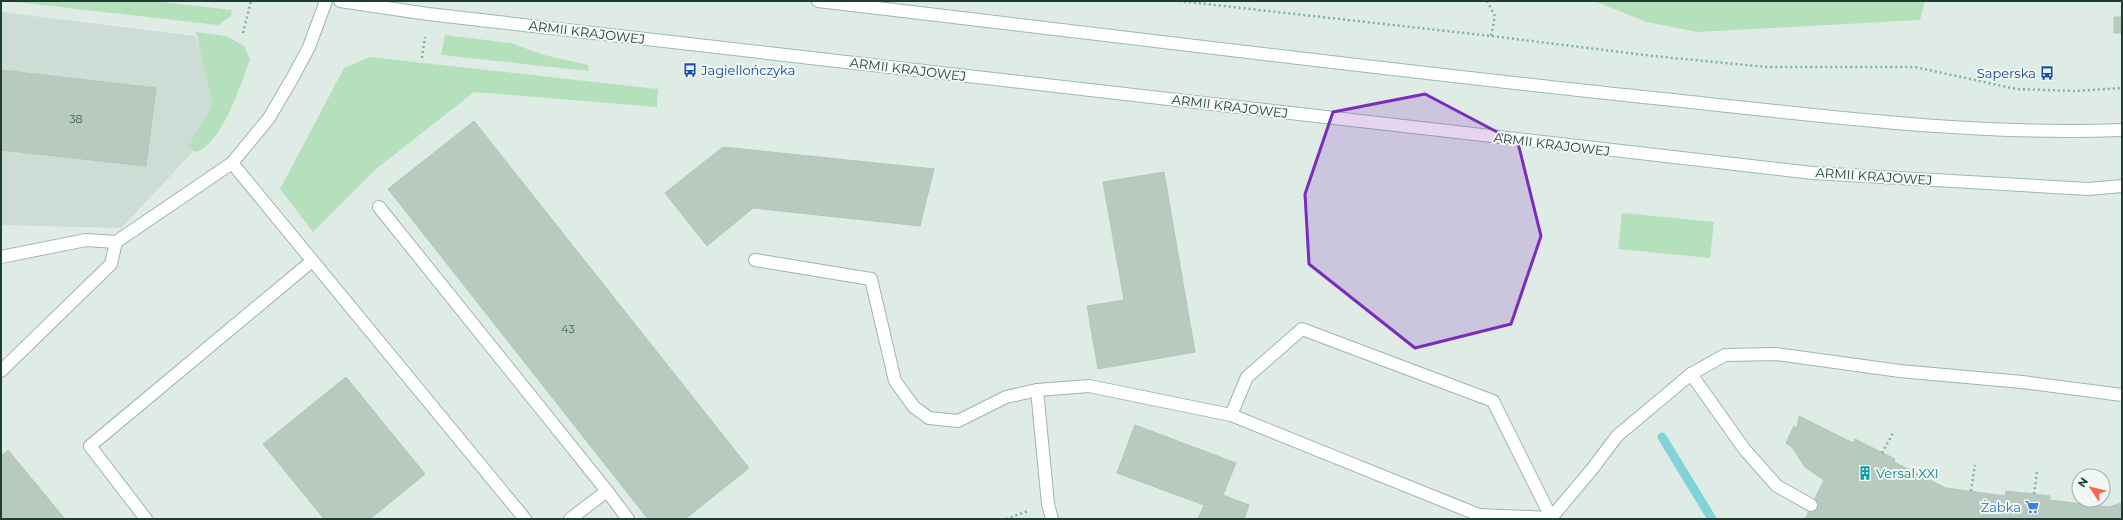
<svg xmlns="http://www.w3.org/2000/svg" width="2123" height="520" font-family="Montserrat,sans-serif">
<rect width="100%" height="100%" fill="#dfece5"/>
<polygon fill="#cddcd4" points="1,12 195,36 228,115 121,228 1,225"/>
<g fill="#b5e0bc">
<polygon points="7,1 154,1 232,10 231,16 218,25"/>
<polygon points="1594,1 1925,1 1920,20 1697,32 1647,22"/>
<path d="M196,32L226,36L244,46L250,59C241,84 222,144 196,152L188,147L213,104Z"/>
<polygon points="445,35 511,43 544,55 588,65 589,71 441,55"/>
<polygon points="370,57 658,89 657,107 474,92 376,169 313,232 280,189 344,68"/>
<polygon points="1622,213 1714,222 1710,258 1618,249"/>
</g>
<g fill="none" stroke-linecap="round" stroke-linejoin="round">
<polyline stroke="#81d3d7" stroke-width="9" points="1662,437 1712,519"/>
</g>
<g fill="#b7cac0" stroke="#b1c6bb">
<rect x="2114" y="17" width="8" height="16"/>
<polygon points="1,70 156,88 146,166 1,150"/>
<polygon points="474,121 749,468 685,519 648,519 388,189"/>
<polygon points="723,147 934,169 920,226 753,208 707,246 665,193"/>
<polygon points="1164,172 1195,352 1098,369 1087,306 1124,300 1103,182"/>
<polygon points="346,377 425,474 370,519 324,519 263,444"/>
<polygon points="1799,416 1853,443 1855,439 1895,459 1894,462 1946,488 2005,496 2006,491 2034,494 2050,496 2050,500 2108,507 2122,503 2122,519 1805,519 1824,480 1805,467 1792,447 1786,443 1794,426 1797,428"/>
<polygon points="1135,425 1236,463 1223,495 1249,505 1244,519 1198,519 1204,505 1117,473"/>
<polygon points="8,450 65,519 1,519 1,456"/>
</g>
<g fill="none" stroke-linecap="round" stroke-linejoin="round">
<defs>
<g id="service">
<polyline points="232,163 525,519"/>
<polyline points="379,207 607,491"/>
<polyline points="755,260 871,279 895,381 914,407 929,418 958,421 1006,397 1037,390 1089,386 1231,415 1479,515"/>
<polyline points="1691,374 1745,450 1777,486 1811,505"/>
<polyline points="1037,390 1048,504 1052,519"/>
<polyline points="1231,415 1247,377 1302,329 1493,401 1552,519"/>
<polyline points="146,519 90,446 312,261"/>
<polyline points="570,519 607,491 628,519"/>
<polyline points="1477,519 1479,515 1551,518 1593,468"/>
</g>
<g id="minor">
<polyline points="1,257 86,240 116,242 232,163 269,118 293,77 309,47 326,1"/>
<polyline points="1,371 111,264 116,242"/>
<polyline points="1593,468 1617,436 1691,374 1725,355 1776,354 1900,371 2022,382 2122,395"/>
</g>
<g id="secondary">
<polyline points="340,1 428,14 1813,173 2088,189 2122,186"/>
<path d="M818,1C1093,33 1367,68 1643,97C1802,113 1961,136 2122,130"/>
</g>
</defs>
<use href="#service" stroke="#a1b4ac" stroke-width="14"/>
<use href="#minor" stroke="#a1b4ac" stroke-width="14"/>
<use href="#secondary" stroke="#9cb9ac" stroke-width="14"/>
<g stroke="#7cb39c" stroke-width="2.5" stroke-dasharray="2 3" stroke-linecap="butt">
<polyline points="1179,1 1491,36 1653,56 1767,67 1915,67 2016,89 2074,91 2122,88"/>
<polyline points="1487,1 1495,16 1491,36"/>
<polyline points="243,33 251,1"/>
<polyline points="422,58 425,37"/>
<polyline points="1882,453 1894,431"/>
<polyline points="1971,491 1975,465"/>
<polyline points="2034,494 2037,472"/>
<polyline points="1006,519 1028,511"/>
</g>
<use href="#service" stroke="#fff" stroke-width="12"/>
<use href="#minor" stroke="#fff" stroke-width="12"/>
<use href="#secondary" stroke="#fff" stroke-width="12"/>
</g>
<path fill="#7b2cbf" fill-opacity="0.2" stroke="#7b2cbf" stroke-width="3" stroke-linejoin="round" d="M1425,94L1518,143L1541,236L1511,324L1415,348L1309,264L1305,194L1333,112Z"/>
<defs>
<symbol id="bus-bare" viewBox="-9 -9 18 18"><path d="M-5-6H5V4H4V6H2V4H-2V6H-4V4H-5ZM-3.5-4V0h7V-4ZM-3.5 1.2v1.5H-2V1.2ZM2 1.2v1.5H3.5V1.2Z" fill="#1a4fb4" stroke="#f0f8f3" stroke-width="2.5" paint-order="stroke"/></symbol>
<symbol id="building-bare" viewBox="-9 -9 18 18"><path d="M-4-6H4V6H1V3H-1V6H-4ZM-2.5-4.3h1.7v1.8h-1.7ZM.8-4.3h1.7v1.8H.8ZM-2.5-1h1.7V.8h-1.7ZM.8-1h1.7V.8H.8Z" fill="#0f9aa8" stroke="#f0f8f3" stroke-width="2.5" paint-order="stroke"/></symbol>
<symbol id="supermarket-bare" viewBox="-9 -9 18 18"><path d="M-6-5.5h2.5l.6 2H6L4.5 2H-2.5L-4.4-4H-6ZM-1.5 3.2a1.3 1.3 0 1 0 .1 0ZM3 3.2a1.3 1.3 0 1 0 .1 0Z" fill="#3f7fe0" stroke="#f0f8f3" stroke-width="2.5" paint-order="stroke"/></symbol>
</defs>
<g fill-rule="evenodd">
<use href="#bus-bare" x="680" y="60" width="20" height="20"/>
<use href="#bus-bare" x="2037" y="63" width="20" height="20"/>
<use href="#building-bare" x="1855" y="463" width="20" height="20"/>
<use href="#supermarket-bare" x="2022" y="497" width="20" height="20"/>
</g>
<g text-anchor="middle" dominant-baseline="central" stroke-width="4" stroke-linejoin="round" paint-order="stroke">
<g font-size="11" fill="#446156">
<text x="76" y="119">38</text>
<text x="568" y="329">43</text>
</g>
<g font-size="13" fill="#1e3e32" stroke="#f0f8f3">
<text transform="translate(587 32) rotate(7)">ARMII KRAJOWEJ</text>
<text transform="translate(908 69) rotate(7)">ARMII KRAJOWEJ</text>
<text transform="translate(1230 106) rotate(7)">ARMII KRAJOWEJ</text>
<text transform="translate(1552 144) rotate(7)">ARMII KRAJOWEJ</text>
<text transform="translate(1874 176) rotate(4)">ARMII KRAJOWEJ</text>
</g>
<g font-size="13" fill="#164399" stroke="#f0f8f3" text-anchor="start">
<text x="701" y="70">Jagiellończyka</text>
<text x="2036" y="73" text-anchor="end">Saperska</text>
</g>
<g font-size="13" fill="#0d838f" stroke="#f0f8f3" text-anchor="start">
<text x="1876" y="473">Versal XXI</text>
</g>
<g font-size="13" fill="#366cbe" stroke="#f0f8f3" text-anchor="end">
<text x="2021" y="507">Żabka</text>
</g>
</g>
<rect width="2123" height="520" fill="none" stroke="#1e3e32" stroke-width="4"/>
<g transform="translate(2091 488) rotate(305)"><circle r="19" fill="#f0f8f3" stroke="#9caea6"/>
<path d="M0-3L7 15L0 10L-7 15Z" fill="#ff634a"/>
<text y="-6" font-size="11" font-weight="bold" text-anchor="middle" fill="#1e3e32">N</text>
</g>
</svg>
